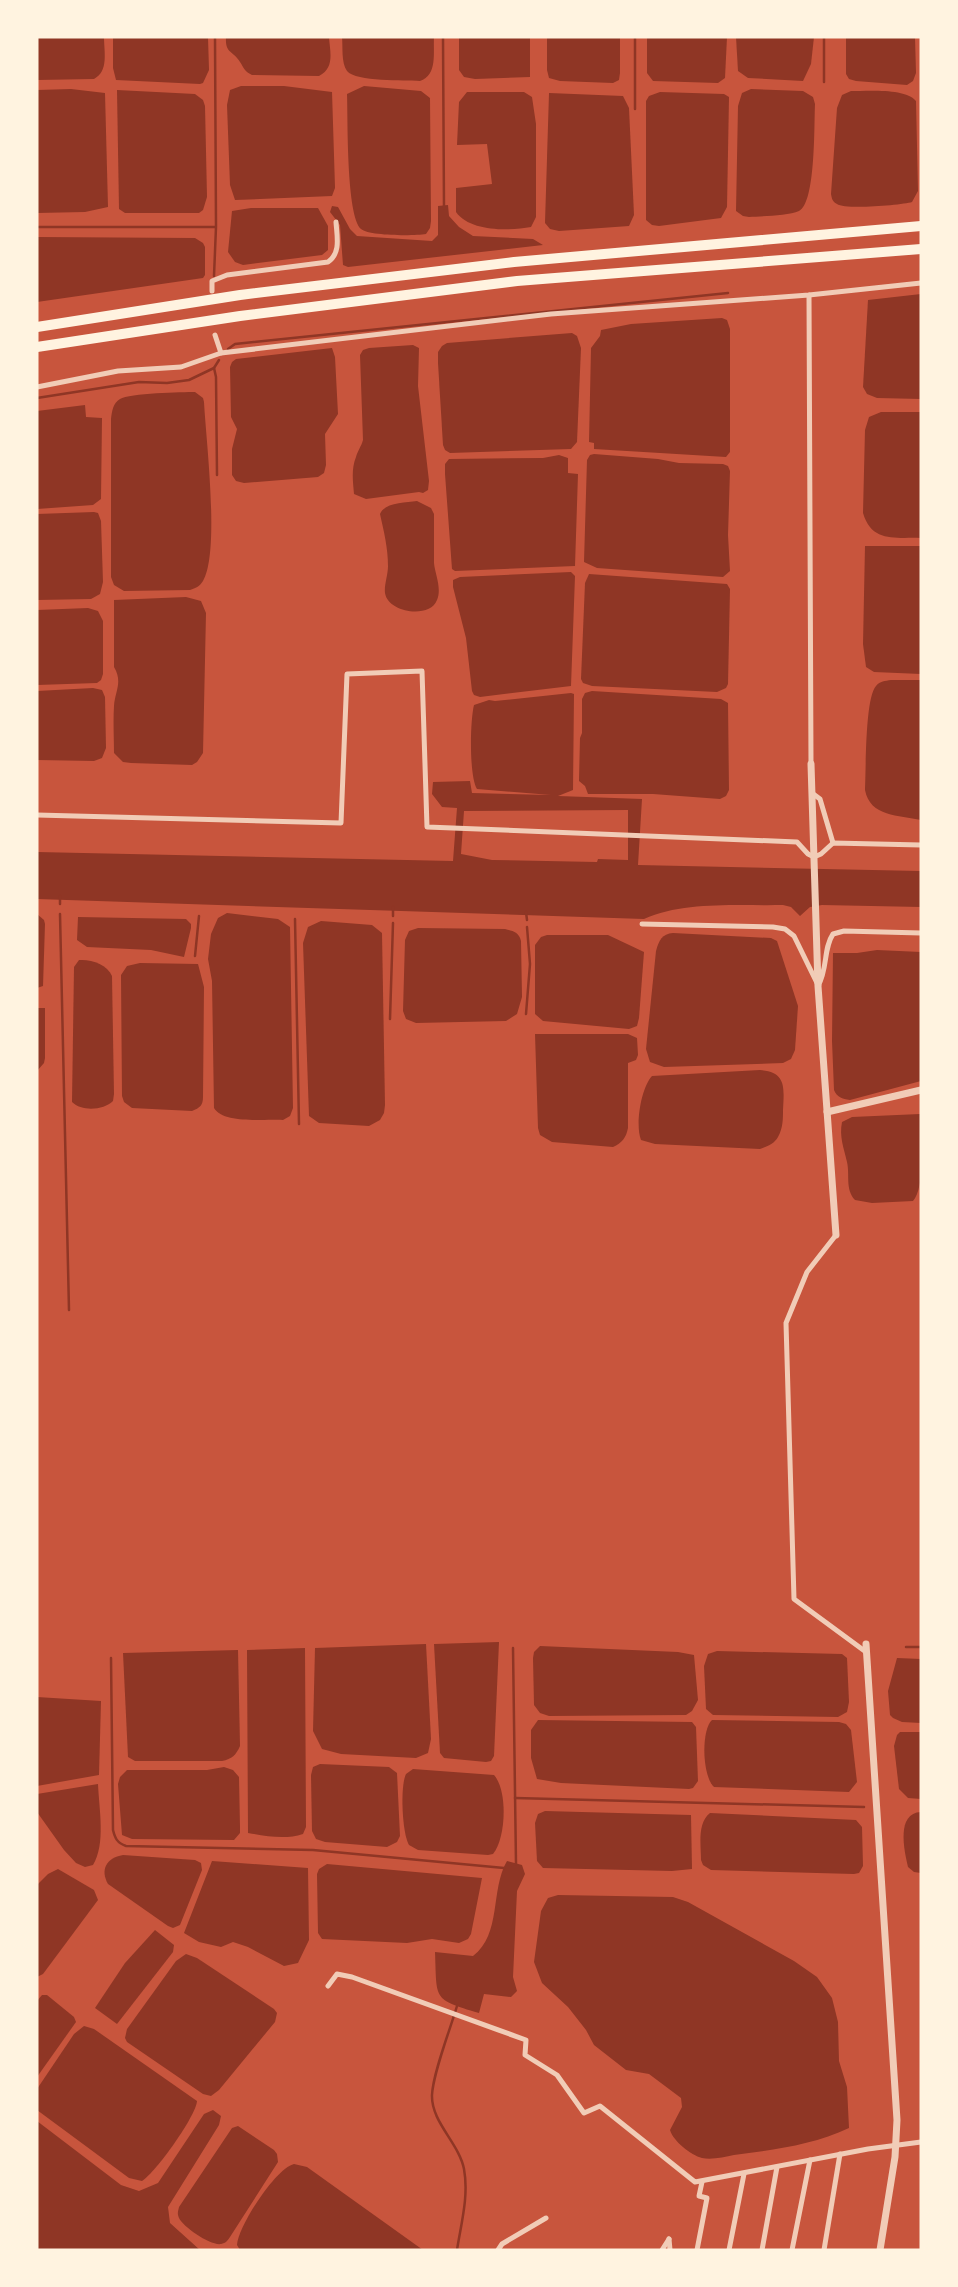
<svg xmlns="http://www.w3.org/2000/svg" width="958" height="2287" font-family="'Fira Sans',sans-serif">
<rect width="100%" height="100%" fill="#c8553d"/>
<g fill="#8f3625" fill-rule="evenodd">
<path d="M37,37H104C104,52 109,71 94,79L37,80Z"/>
<polygon points="113,37 208,37 209,70 203,83 200,84 116,80 113,68"/>
<path d="M226,37H329C330,52 335,68 319,76L252,75C244,71 244,68 240,62C233,50 225,54 226,37Z"/>
<path d="M342,37H434C433,52 438,75 420,81C405,80 356,82 347,71C341,63 343,46 342,37Z"/>
<polygon points="459,37 530,37 530,77 475,79 464,77 459,70"/>
<polygon points="547,37 620,37 620,73 619,80 613,83 560,81 549,78 547,70"/>
<polygon points="647,37 727,37 725,78 718,83 653,81 647,73"/>
<polygon points="736,37 814,37 811,64 803,81 748,78 738,71"/>
<polygon points="846,37 915,37 916,73 913,81 907,85 856,81 849,79 846,74"/>
<polygon points="241,86 284,86 332,92 335,188 332,196 235,200 230,185 227,105 230,90"/>
<path d="M364,86L421,91L430,98L431,221L430,228L426,234C414,236 369,236 361,229C346,215 348,118 347,94Z"/>
<polygon points="71,89 105,93 108,207 85,212 37,213 37,90"/>
<path d="M751,89L803,91L813,97L815,104C814,124 816,203 799,211C788,216 762,216 749,217L743,216L736,211L738,106L742,93Z"/>
<polygon points="117,90 195,94 203,100 205,106 207,197 203,210 199,213 125,213 119,209"/>
<path d="M851,91C868,91 906,88 916,101L918,191L912,202C902,205 845,210 837,204C832,201 832,199 831,194L837,108L842,95Z"/>
<path d="M467,92H524L532,97L536,124V217L531,227C510,231 470,232 456,212V188L492,184L487,144L457,145L459,102Z"/>
<polygon points="660,92 724,94 729,97 727,207 721,218 659,226 652,225 646,220 646,101 649,96"/>
<polygon points="549,93 623,96 629,108 634,215 629,226 559,231 550,229 545,223"/>
<polygon points="448,205 449,216 459,227 473,236 533,239 543,245 348,267 343,265 340,225 330,212 332,206 338,207 350,229 357,236 432,241 438,235 438,206"/>
<polygon points="251,208 318,208 328,226 328,250 322,255 243,265 235,262 228,252 232,211"/>
<polygon points="37,237 195,238 203,243 205,247 205,275 203,278 37,302"/>
<polygon points="921,294 921,399 877,398 867,394 863,387 868,300"/>
<polygon points="722,318 727,320 730,329 730,452 726,457 594,449 594,443 589,442 591,348 600,336 601,330 631,324"/>
<polygon points="572,333 577,336 581,348 577,442 571,449 450,453 445,450 443,445 438,363 438,352 442,346 447,343"/>
<path d="M413,345L419,348L418,386L429,481L428,490L423,493L419,492L366,499L354,494C353,482 351,469 356,457C358,450 361,447 363,440L360,355L363,350L369,348Z"/>
<polygon points="332,348 335,357 338,414 325,434 326,465 324,473 318,477 244,483 236,481 232,475 232,449 237,429 231,417 230,367 232,362 236,359"/>
<path d="M195,392L203,398L204,402C206,440 220,552 203,581C199,587 196,588 190,590L124,591L114,585L111,577V419C112,411 113,403 120,399C129,393 183,392 195,392Z"/>
<polygon points="85,405 86,417 102,418 101,499 93,505 37,509 37,411"/>
<path d="M881,412H921V538C895,537 872,543 863,513L865,430L869,417Z"/>
<polygon points="594,454 658,459 679,463 723,464 728,466 730,471 728,535 730,571 723,577 597,568 584,562 587,460 590,455"/>
<polygon points="559,455 568,458 568,473 578,474 575,566 455,571 452,569 445,474 445,464 449,459 543,458"/>
<path d="M417,501L431,508L434,514C434,530 434,547 434,563C435,574 442,588 437,600C430,619 388,613 385,593C384,585 388,575 388,566C388,548 384,532 380,514C385,502 405,503 417,501Z"/>
<polygon points="94,512 98,513 101,521 103,582 100,594 91,599 37,600 37,514"/>
<polygon points="865,546 921,546 921,674 874,672 866,667 863,644"/>
<polygon points="571,572 575,576 571,686 480,697 474,695 472,691 466,638 453,587 453,580 460,577"/>
<polygon points="589,574 727,584 730,589 728,684 726,688 717,692 592,686 583,683 581,679 585,583"/>
<path d="M186,597L201,601L206,613L203,753L197,762L192,765L131,763L123,762L114,753C114,738 113,722 114,706C115,691 123,682 114,667V600Z"/>
<polygon points="88,608 98,611 103,621 103,674 101,680 97,683 37,685 37,610"/>
<path d="M891,680H921V820C899,815 870,817 865,790C866,770 865,698 876,686C880,681 885,681 891,680Z"/>
<polygon points="93,688 102,690 105,697 106,748 102,758 94,761 37,760 37,691"/>
<polygon points="592,691 721,699 728,703 729,790 726,796 720,799 653,794 588,794 585,786 579,781 580,738 582,733 582,699 585,693"/>
<path d="M571,693L574,694L573,790L558,796L642,799L638,865L921,871V907L822,905L810,907L800,916L791,907L783,905C739,906 684,901 644,919L37,899V852L453,861L457,808L442,807L432,794L433,782L470,781L472,793L551,795L477,789C469,776 470,721 474,705L489,700L495,701ZM628,810V860L598,859L597,862L492,860L461,854L464,811Z"/>
<path d="M227,913L278,919L290,927L293,1108L290,1116L283,1120C266,1119 223,1124 214,1108L212,981L208,959L211,934L218,918Z"/>
<polygon points="37,914 44,920 45,924 43,986 37,988"/>
<polygon points="78,917 186,919 191,924 191,928 184,957 151,950 87,947 77,940"/>
<polygon points="321,921 372,925 382,933 385,1105 384,1113 380,1120 369,1126 319,1123 309,1116 303,943 308,927"/>
<path d="M418,928L505,929C513,931 519,932 521,941L522,997L517,1014L506,1021L416,1023L406,1019L403,1011L405,940L409,931Z"/>
<path d="M673,933L771,938L777,941L798,1006L795,1050L791,1059L783,1063L664,1067L650,1062L646,1049L656,951C659,940 662,934 673,933Z"/>
<polygon points="547,935 608,935 644,952 639,1018 637,1026 629,1029 543,1021 535,1014 535,945 541,937"/>
<path d="M877,950L921,952V1081L850,1100C842,1099 837,1097 834,1090L832,1041L833,953H857Z"/>
<path d="M79,960C91,959 107,964 112,976L114,1094L113,1101C104,1110 82,1112 72,1102L74,967Z"/>
<path d="M140,963L198,964L204,987L203,1097C203,1105 200,1108 192,1111L132,1108L124,1102L122,1096L121,975L127,966Z"/>
<polygon points="37,1008 45,1008 45,1058 44,1063 37,1071"/>
<path d="M535,1034H628L637,1038L638,1055L636,1060L628,1063V1128C626,1138 622,1143 613,1147L552,1142L540,1135L538,1128Z"/>
<path d="M760,1070C787,1072 784,1088 783,1110C783,1119 783,1128 778,1137C774,1144 768,1146 760,1149L655,1144L641,1140C635,1125 641,1088 652,1076Z"/>
<path d="M920,1114C924,1130 925,1189 913,1201L872,1203L855,1200C845,1189 850,1175 847,1162C844,1148 839,1137 842,1122L852,1117Z"/>
<polygon points="499,1642 494,1756 491,1761 486,1762 444,1758 440,1753 434,1644"/>
<polygon points="426,1644 431,1739 428,1753 416,1758 341,1754 322,1749 313,1731 315,1648"/>
<polygon points="540,1646 678,1652 694,1655 698,1700 692,1711 686,1715 549,1716 540,1713 534,1705 533,1658 534,1652"/>
<path d="M305,1648L306,1827L303,1834C285,1840 266,1836 248,1833L247,1650Z"/>
<path d="M238,1650L240,1746C236,1755 232,1759 222,1761H135L128,1757L123,1653Z"/>
<polygon points="717,1651 842,1654 847,1658 849,1702 847,1712 838,1717 713,1715 706,1709 704,1666 708,1654"/>
<polygon points="897,1658 921,1659 921,1723 902,1722 893,1718 890,1715 888,1691"/>
<polygon points="37,1697 101,1701 99,1775 37,1786"/>
<polygon points="538,1720 692,1722 696,1727 698,1781 693,1788 689,1789 561,1783 537,1779 531,1758 531,1730"/>
<path d="M712,1720L839,1722L846,1724L851,1730L857,1782L849,1792L714,1787C702,1776 701,1730 712,1720Z"/>
<polygon points="900,1732 921,1732 921,1799 908,1798 899,1789 894,1746 897,1735"/>
<polygon points="320,1764 389,1767 397,1773 400,1836 397,1842 387,1847 325,1842 316,1839 312,1831 311,1775 313,1767"/>
<polygon points="224,1767 233,1770 239,1777 240,1827 240,1833 234,1840 132,1839 122,1835 118,1784 120,1777 127,1770 207,1770"/>
<path d="M413,1769L494,1775C508,1791 506,1838 493,1854L488,1855L418,1850L409,1845C402,1833 400,1786 406,1774Z"/>
<path d="M98,1784C99,1809 106,1844 93,1865L85,1867L76,1863L64,1850L37,1812V1794Z"/>
<polygon points="545,1811 691,1815 692,1869 672,1871 543,1868 537,1861 535,1823 538,1814"/>
<path d="M921,1812V1873L914,1872L908,1867C904,1850 896,1813 921,1812Z"/>
<path d="M710,1813L856,1820L862,1827L863,1866L859,1873L854,1874L711,1870L703,1865L701,1860C701,1845 697,1823 710,1813Z"/>
<path d="M123,1855L195,1860L201,1863L202,1870L180,1925L173,1928L168,1926L108,1884C100,1870 106,1858 123,1855Z"/>
<polygon points="212,1861 308,1868 309,1940 298,1963 284,1966 248,1947 233,1942 221,1947 199,1942 184,1933"/>
<path d="M507,1861L522,1865L525,1874L517,1891L513,1977L517,1991L511,1997L484,1994L479,2013C432,1999 437,2000 435,1952L473,1956C502,1934 490,1890 507,1861Z"/>
<polygon points="327,1864 482,1878 471,1934 468,1939 459,1943 432,1939 407,1943 322,1939 318,1933 317,1874 319,1869"/>
<polygon points="58,1869 94,1890 98,1900 43,1974 37,1977 37,1885 48,1874"/>
<path d="M558,1895L673,1897L688,1902L794,1961L817,1977L832,1998L838,2022L839,2061L847,2087L849,2128C813,2145 773,2150 734,2155C724,2157 712,2160 702,2158C691,2155 673,2141 670,2130L682,2107L681,2098L649,2074L626,2070L594,2045L586,2030L568,2007L542,1983L534,1962L541,1911L548,1898Z"/>
<polygon points="155,1930 174,1945 173,1952 117,2024 95,2008 125,1963"/>
<polygon points="186,1954 197,1958 274,2009 277,2013 275,2022 219,2090 211,2096 203,2094 127,2042 125,2038 127,2029 176,1961"/>
<polygon points="42,1995 47,1995 74,2017 76,2022 37,2077 37,2001"/>
<path d="M84,2026L94,2029L197,2101C196,2116 156,2172 142,2181L129,2178L37,2110V2089L74,2034Z"/>
<polygon points="213,2110 221,2116 219,2125 168,2207 170,2223 200,2250 37,2250 37,2121 121,2185 139,2191 158,2183 204,2114"/>
<path d="M238,2126L274,2150L277,2154L278,2162L230,2237C227,2241 226,2243 221,2244C211,2246 183,2227 179,2218C177,2213 178,2212 179,2207L232,2128Z"/>
<path d="M294,2164L307,2167L423,2250H240L237,2245C238,2226 276,2168 294,2164Z"/>
</g>
<g fill="none" stroke-linecap="round" stroke-linejoin="round">
<g stroke="#8f3625" stroke-width="2.5">
<polyline points="443,37 444,208"/>
<polyline points="824,82 824,37"/>
<polyline points="635,109 635,37"/>
<polyline points="37,227 215,227"/>
<polyline points="214,276 216,227 215,37"/>
<polyline points="228,349 235,344 728,293"/>
<polyline points="214,368 219,360"/>
<polyline points="37,398 139,382 167,383 189,380 214,368 216,377 217,475"/>
<polyline points="60,896 60,904"/>
<polyline points="526,912 527,920"/>
<polyline points="60,914 69,1310"/>
<polyline points="393,916 393,907"/>
<polyline points="295,919 299,1124"/>
<polyline points="195,956 199,916"/>
<polyline points="526,1014 530,964 527,927"/>
<polyline points="390,1019 393,923"/>
<polyline points="906,1647 921,1647"/>
<polyline points="513,1648 516,1864"/>
<path d="M111,1658L113,1830C115,1838 117,1843 126,1846L313,1850L504,1868"/>
<polyline points="515,1798 864,1807"/>
<path d="M457,2250C461,2224 469,2196 464,2169C459,2143 431,2122 432,2095C433,2073 450,2030 457,2006"/>
</g>
<g stroke="#f1ccb7" stroke-width="5">
<path d="M212,291V281L227,275L328,262C341,253 337,237 336,222"/>
<polyline points="809,295 811,764"/>
<polyline points="215,335 221,353"/>
<polyline points="37,387 118,371 181,367 221,353 551,314 809,295 921,283"/>
<polyline points="812,793 820,799 833,843"/>
<polyline points="37,815 341,823 347,674 422,671 427,827 797,842 808,854 814,857 821,854 833,843 921,845"/>
<polyline points="642,924 773,927 785,929 794,936 817,983"/>
<path d="M818,986C828,969 823,949 833,934L844,931L921,933"/>
<polyline points="836,1235 807,1272 786,1323 794,1599 866,1652"/>
<polyline points="328,1986 337,1974 352,1977 526,2040 525,2055 557,2075 584,2113 600,2106 695,2182 868,2149 921,2142"/>
<polyline points="669,2239 670,2250"/>
<polyline points="498,2250 502,2244 546,2218"/>
<polyline points="662,2250 669,2239"/>
<polyline points="697,2250 707,2198 699,2196 702,2182"/>
<polyline points="729,2250 744,2174"/>
<polyline points="762,2250 777,2167"/>
<polyline points="792,2250 810,2160"/>
<polyline points="824,2250 840,2154"/>
</g>
<g stroke="#f1ccb7" stroke-width="7">
<polyline points="811,764 818,986 836,1235"/>
<polyline points="827,1112 921,1090"/>
<polyline points="866,1644 897,2120 895,2157 880,2250"/>
</g>
<g stroke="#fff3e0" stroke-width="10">
<polyline points="37,327 240,295 514,262 921,226"/>
<polyline points="37,347 240,316 517,281 921,249"/>
</g>
</g>
<rect width="958" height="2287" fill="none" stroke="#fff3e0" stroke-width="77"/>
</svg>
